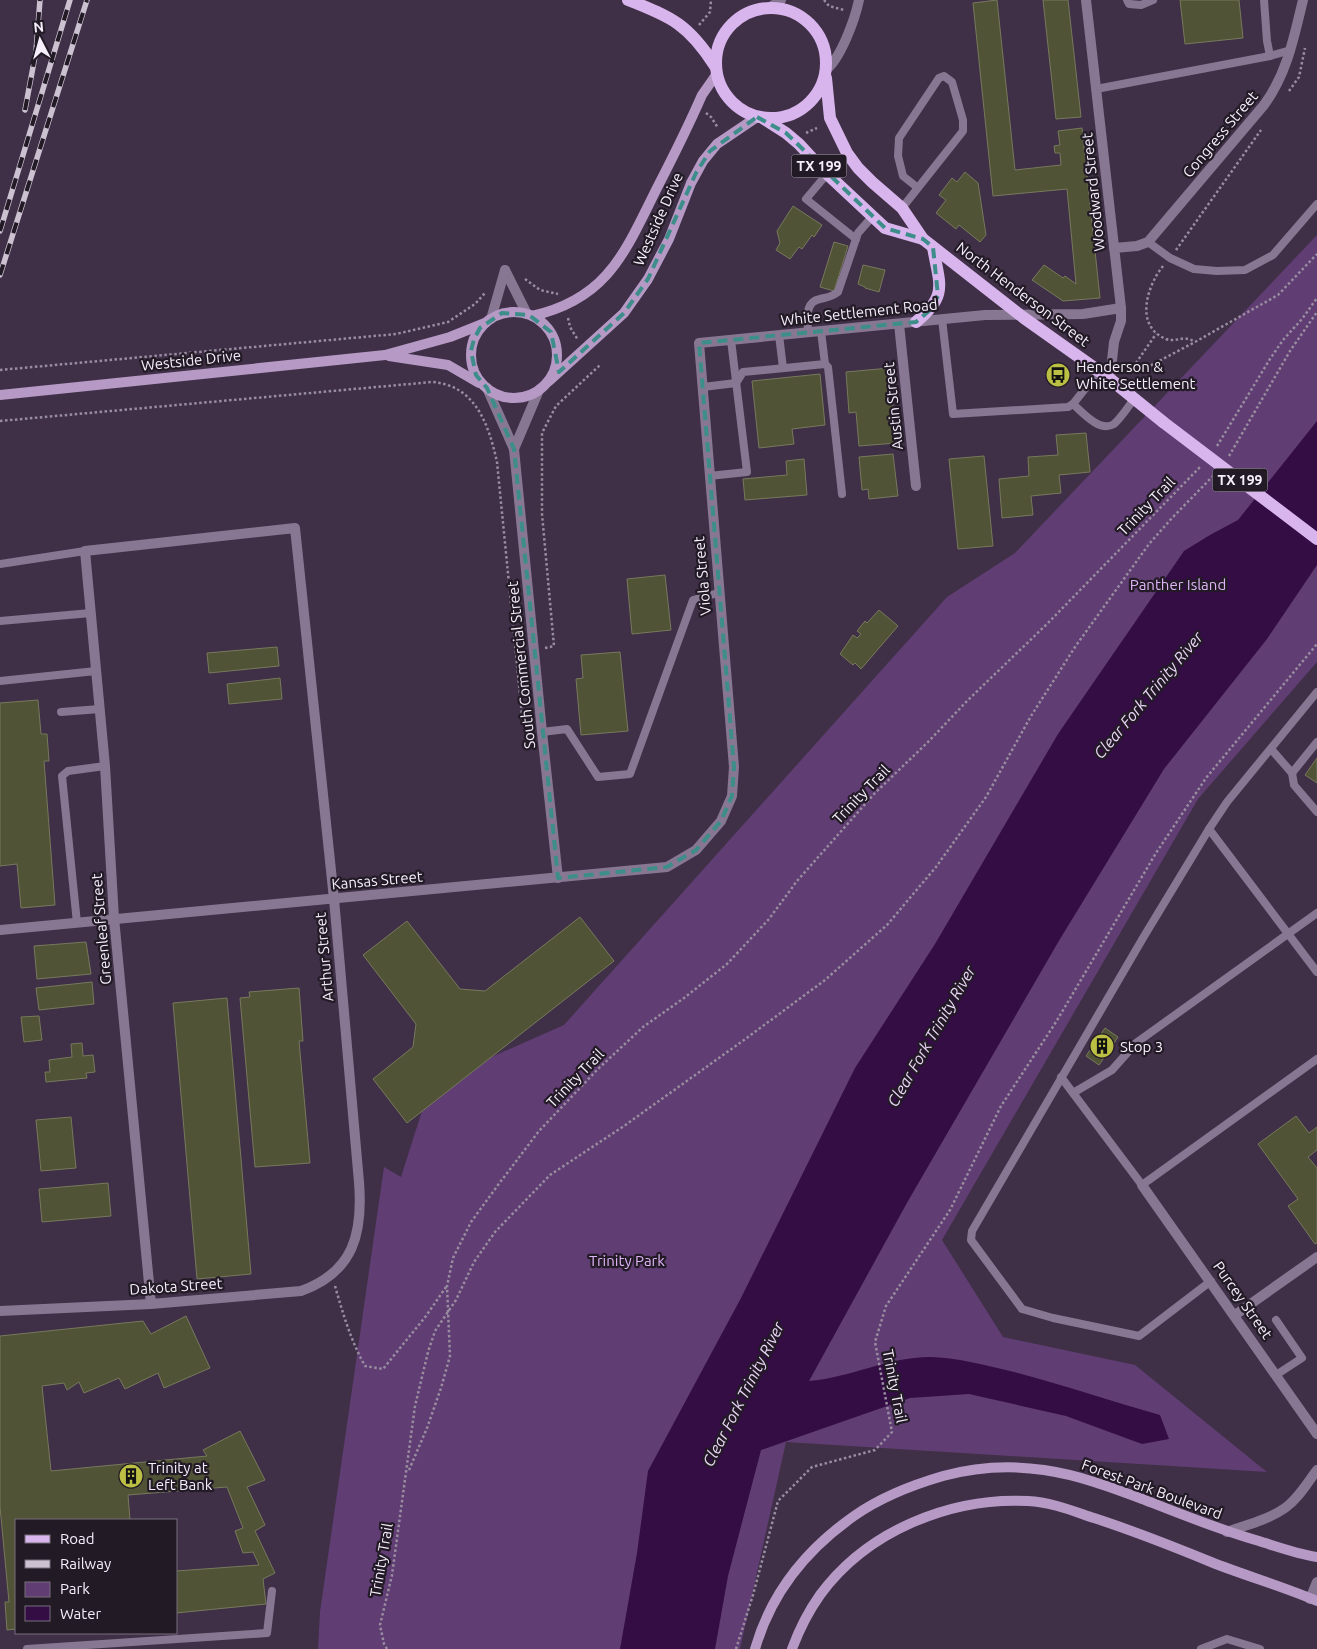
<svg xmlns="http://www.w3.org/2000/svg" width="1317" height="1649" font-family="Ubuntu,sans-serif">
<rect width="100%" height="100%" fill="#3f3047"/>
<polygon fill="#603d73" points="1317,235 1317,662 1198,799 942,1240 1003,1337 1135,1365 1267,1472 786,1442 740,1649 318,1649 320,1612 384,1167 401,1177 422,1111 489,1058 564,1025 947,597 1015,553"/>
<path fill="#330d44" d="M1317,421V565L1267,639L1164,769L1060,939L908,1201L809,1381C849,1378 891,1356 932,1357C958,1358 985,1365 1010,1371C1061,1384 1110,1401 1160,1415L1169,1439L1142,1444L1066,1416L969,1394L910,1398L761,1450L728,1576L715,1649H620L637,1553L648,1471L741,1298L855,1068L935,944L1058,734L1184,551L1210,535L1238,520Z"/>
<g fill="#515337" stroke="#77795c">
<polygon points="997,0 1015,170 1061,165 1060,153 1055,153 1054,146 1060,145 1058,131 1082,128 1100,298 1063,301 1032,280 1044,265 1063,278 1065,276 1076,284 1067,189 993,196 973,3"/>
<polygon points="1043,0 1068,0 1081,117 1056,119"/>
<polygon points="1180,0 1239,0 1243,38 1185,44"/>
<polygon points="965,172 978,183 986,235 980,242 959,225 956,229 936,213 946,200 939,195 952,178 957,182"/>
<polygon points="793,206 822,225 814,237 812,235 802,249 799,247 790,259 776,250 780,243 777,231"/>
<polygon points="834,242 848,246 834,291 820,287"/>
<polygon points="863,265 885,270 879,292 865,288 865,287 858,284"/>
<polygon points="890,368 896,443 859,446 856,412 849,413 846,372"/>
<polygon points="820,374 825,425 792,429 794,444 759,448 752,381"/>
<polygon points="1086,433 1090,472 1059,475 1061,493 1031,496 1033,515 1002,518 999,479 1029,476 1028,457 1058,455 1056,435"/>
<polygon points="893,454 898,496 869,499 868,489 862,490 859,457"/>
<polygon points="984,456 993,546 958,549 949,459"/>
<polygon points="804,459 807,495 745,500 743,479 787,475 786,461"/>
<polygon points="665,575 671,630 632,634 627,579"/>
<polygon points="879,610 898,626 861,669 855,663 853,665 840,654 853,635 857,638 861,634 857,631 865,621 867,623"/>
<polygon points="277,647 279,666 209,673 207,653"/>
<polygon points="620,652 628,731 581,735 576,679 583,678 581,655"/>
<polygon points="280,678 282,699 229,704 227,684"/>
<polygon points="38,700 41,734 47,734 49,761 44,761 55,905 21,908 17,864 0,866 0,703"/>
<polygon points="1317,758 1317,783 1305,775"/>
<polygon points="580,917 614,961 407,1123 373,1079 413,1047 416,1024 363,955 407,921 460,989 485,991"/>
<polygon points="86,942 91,974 37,979 34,946"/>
<polygon points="92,982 94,1004 39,1010 36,988"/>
<polygon points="299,988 303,1041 299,1041 310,1163 255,1167 240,998 250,997 249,992"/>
<polygon points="227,998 251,1274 197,1279 173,1003"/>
<polygon points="39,1016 42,1040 24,1042 21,1017"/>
<polygon points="1105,1028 1118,1037 1099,1065 1086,1056"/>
<polygon points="82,1043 83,1056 93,1055 95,1072 86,1073 87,1078 46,1082 45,1072 50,1072 49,1060 72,1057 71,1044"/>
<polygon points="1296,1116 1309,1133 1317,1127 1317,1150 1308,1157 1317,1168 1317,1243 1315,1244 1288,1206 1298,1199 1258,1144"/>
<polygon points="71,1117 76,1168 41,1171 36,1120"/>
<polygon points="108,1183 111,1216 42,1222 39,1189"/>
<polygon points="186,1316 210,1368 164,1388 158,1373 125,1389 119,1378 84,1393 79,1382 67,1390 64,1383 42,1386 51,1471 207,1456 203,1450 240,1431 265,1480 247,1487 265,1525 255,1531 275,1573 263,1579 266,1604 176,1613 176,1571 259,1565 253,1552 243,1553 235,1531 243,1528 227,1487 128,1495 130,1520 16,1520 16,1629 7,1630 5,1602 9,1602 0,1507 0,1336 143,1321 151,1334"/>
</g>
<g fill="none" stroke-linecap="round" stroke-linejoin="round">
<g stroke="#998da0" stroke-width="2.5" stroke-dasharray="2.5 2.5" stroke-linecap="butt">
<polyline points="824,0 829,6 844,10"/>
<polyline points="699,25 710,12 711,0"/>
<polyline points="1289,91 1299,77 1305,48"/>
<polyline points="706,113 711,117 718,128"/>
<polyline points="806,133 817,128"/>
<polyline points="1176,250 1261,130"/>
<path d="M1163,266C1147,286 1134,326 1166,339C1177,343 1183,334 1195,342"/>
<polyline points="525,279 540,290 558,294"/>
<polyline points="568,318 570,327 578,340"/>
<polyline points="1136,363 1156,334"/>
<polyline points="0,370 396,334 448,322 475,304 485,293"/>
<polyline points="1142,370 1195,342 1278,295 1317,254"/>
<path d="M0,421L432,382C476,385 489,426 497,462L523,725"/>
<polyline points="1217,446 1270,359 1283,340 1302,319 1317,298"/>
<polyline points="1229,456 1290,351 1317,312"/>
<polyline points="545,648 554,646 542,514 542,433 556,406 600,365"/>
<path d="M335,1286C343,1314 351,1341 365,1366L383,1369L426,1316L446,1287"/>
<polyline points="409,1470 427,1428 441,1388 450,1356 447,1286 453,1258 471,1222 498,1185 539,1131 598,1069 643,1027 684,998 727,964 769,919 797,881 875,793 928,742 968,700 1047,624 1201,466"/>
<polyline points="387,1649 384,1644 380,1625 392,1575 415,1406 428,1352 435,1331 456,1300 474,1262 495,1232 550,1175 624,1126 744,1040 825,980 887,925 936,867 986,797 1031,716 1075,647 1149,544 1172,518 1213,476"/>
<polyline points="736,1649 753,1595 778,1501 812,1467 875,1450 892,1432 875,1342 886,1306 950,1210 1001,1106 1056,1022 1156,853 1206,778 1317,644"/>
</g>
<g stroke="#887792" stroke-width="8">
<polyline points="1127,0 1129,4 1141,5 1153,0"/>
<polyline points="1264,0 1267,41 1270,56 1291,50"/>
<polyline points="1096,89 1270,56"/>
<polyline points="827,174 806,199 856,239"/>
<polyline points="902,208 963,131 963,120 952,82 944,76 939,78 899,138 898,156 903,176 918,188"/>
<polyline points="1148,242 1170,258 1194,269 1217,271 1245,270 1273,255 1317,204"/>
<polyline points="942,319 953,414 1068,407 1073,404 1099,371"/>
<polyline points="821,331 825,364"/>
<path d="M808,332C808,319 804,302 820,299C828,297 832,297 838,292L858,233L872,217"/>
<polyline points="779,335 783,368"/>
<polyline points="703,387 736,383 743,372 825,364 828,367 842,494"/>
<path d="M1073,404C1082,412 1100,433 1114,424C1121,418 1128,407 1134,399"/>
<polyline points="709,476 747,472 731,340"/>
<polyline points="0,564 85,551"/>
<polyline points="0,621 91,613"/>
<polyline points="0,681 96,671"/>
<polyline points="61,712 100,709"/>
<polyline points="542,732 567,729 598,777 630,774 693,600 718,593"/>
<polyline points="1271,749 1292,773 1317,742"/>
<polyline points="1292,773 1294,785 1317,812"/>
<polyline points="1209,829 1227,802 1317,692"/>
<polyline points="77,923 62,776 68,771 105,766"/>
<polyline points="1061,1077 1142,1185 1317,1059"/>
<polyline points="1073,1093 1112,1070 1136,1043 1317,913"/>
<polyline points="1211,1281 1139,1336 1053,1318 1022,1309 971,1240 972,1231 1143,938 1209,829 1317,972"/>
<polyline points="1276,1320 1302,1358 1276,1375"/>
<polyline points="27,1649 267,1633 272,1591"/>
<polyline points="1201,1649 1227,1639 1260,1649"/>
</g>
<g stroke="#887792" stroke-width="10">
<polyline points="1086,0 1121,308 1121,321 1114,342 1110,379"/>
<polyline points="769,8 781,0"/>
<path d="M826,70C841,58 855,19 859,0"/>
<path d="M1114,248L1137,246L1148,242L1264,105C1287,74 1294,37 1303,0"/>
<polyline points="505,270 527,314"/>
<polyline points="491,319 505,270"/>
<polyline points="899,324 916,486"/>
<polyline points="487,388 514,449 542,732 558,878"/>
<polyline points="514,449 539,390"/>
<polyline points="0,930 667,867 696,850 721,821 732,796 734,767 699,343 985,315 1083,314 1121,308"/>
<polyline points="1142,1185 1317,1434"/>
<path d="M0,1311L151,1304L301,1291C354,1272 363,1233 359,1182L334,899L295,528L85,551L105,766L114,918L151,1304"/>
<polyline points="1235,1315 1317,1257"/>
<path d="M1227,1532C1246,1525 1268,1520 1285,1508C1298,1499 1307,1483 1317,1470"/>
<polyline points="1310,1599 1317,1582"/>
</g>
<g stroke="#b69ac5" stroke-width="10">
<circle cx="514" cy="355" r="43"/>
<path d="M532,316C608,299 625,252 657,188C673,157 688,127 702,95L716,75"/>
<polyline points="389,356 448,365 479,383"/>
<polyline points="549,381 624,313 648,279 669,239 691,183 703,161 717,144 757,117"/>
<polyline points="0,395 385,355 450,337 485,323"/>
<path d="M755,1649C771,1593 807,1549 854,1516C881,1497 912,1485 943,1476C976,1467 1011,1465 1044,1470C1079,1475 1113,1488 1145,1500C1183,1515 1220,1530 1259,1541C1278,1547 1297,1554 1317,1557"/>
<path d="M792,1649C799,1630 808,1612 820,1595C867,1531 950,1497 1028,1501C1051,1502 1073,1511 1094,1518C1134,1531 1172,1546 1211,1562C1246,1576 1282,1586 1317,1601"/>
</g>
<g stroke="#d9b5ed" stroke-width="12">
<path d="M628,0C672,17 689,25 715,66"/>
<circle cx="771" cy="63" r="55"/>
<polyline points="826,78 830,118 847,153 858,168 872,182 902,208 923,239 1024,318 1110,379 1163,422"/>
<polyline points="764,119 786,133 799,144 824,171 885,228 923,239"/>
<path d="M916,322C949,295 939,284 933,247"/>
</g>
<defs>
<g id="rail">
<polyline points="25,110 36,51 40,0"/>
<polyline points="0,231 70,0"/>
<polyline points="0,275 87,0"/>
</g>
</defs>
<use href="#rail" stroke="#ccc1d1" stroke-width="5.5"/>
<use href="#rail" stroke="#221b26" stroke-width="4" stroke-dasharray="11" stroke-linecap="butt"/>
<polyline stroke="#d9b5ed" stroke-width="12" points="1163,422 1317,539"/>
</g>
<path fill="none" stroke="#3d8e8a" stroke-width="4" stroke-dasharray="10 6" stroke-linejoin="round" d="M757,117L786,133L885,228L923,239L933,247L938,296L930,310L916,322L699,343L734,767L732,796L721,821L696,850L667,867L558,878L514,449L487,388L476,375L471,351L474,339L480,328L502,313L529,315L551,332L559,372L624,313L648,279L696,173L710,151Z"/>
<defs>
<symbol id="bus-disc" viewBox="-11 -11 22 22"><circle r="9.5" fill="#bbc045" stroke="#221b26"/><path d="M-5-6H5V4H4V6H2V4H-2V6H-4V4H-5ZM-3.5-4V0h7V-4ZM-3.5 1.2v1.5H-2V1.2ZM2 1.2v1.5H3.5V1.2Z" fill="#111"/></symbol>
<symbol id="building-disc" viewBox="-11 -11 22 22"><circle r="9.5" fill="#bbc045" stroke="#221b26"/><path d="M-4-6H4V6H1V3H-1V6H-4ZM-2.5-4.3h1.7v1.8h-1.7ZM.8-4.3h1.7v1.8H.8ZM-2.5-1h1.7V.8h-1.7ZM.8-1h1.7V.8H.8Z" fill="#111"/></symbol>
</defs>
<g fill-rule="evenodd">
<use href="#bus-disc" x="1044" y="361" width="28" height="28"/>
<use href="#building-disc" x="1088" y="1032" width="28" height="28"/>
<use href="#building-disc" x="117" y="1462" width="28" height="28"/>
</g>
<g text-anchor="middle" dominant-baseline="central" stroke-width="4.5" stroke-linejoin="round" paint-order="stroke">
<g fill="#221b26" stroke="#b7afbc" stroke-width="1">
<rect x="791.5" y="154.5" width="55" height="23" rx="4"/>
<rect x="1212.5" y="468.5" width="55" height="23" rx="4"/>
</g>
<g font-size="14" font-weight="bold" fill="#f7eefc">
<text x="819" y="166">TX 199</text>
<text x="1240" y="480">TX 199</text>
</g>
<g font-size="15" fill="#f7eefc" stroke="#221b26">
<text transform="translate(1220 134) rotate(-50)">Congress Street</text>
<text transform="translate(1093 192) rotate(-96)">Woodward Street</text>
<text transform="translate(658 219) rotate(-66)">Westside Drive</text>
<text transform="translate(1023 294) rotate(37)">North Henderson Street</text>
<text transform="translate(859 312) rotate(-6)">White Settlement Road</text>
<text transform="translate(191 360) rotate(-6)">Westside Drive</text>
<text transform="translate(893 406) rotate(-96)">Austin Street</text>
<text transform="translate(1146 506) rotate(-46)">Trinity Trail</text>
<text transform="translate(702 576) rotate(-95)">Viola Street</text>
<text transform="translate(521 665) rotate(-96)">South Commercial Street</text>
<text transform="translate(861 794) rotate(-46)">Trinity Trail</text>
<text transform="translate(377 880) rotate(-5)">Kansas Street</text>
<text transform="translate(101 929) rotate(-95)">Greenleaf Street</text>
<text transform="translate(324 957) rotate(-95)">Arthur Street</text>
<text transform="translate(575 1078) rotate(-46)">Trinity Trail</text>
<text transform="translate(176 1286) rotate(-4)">Dakota Street</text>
<text transform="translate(1243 1300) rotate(55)">Purcey Street</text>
<text transform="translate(895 1386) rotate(79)">Trinity Trail</text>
<text transform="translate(1152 1489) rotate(20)">Forest Park Boulevard</text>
<text transform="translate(381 1560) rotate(-80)">Trinity Trail</text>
</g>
<g font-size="15" fill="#f7eefc" stroke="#221b26" text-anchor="start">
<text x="1076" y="366">Henderson &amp;<tspan x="1076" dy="17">White Settlement</tspan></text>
<text x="1120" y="1046">Stop 3</text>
<text x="148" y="1467">Trinity at<tspan x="148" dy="17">Left Bank</tspan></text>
</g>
<g font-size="15" fill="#e0b4f8" stroke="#221b26">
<text x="1178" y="584">Panther Island</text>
<text x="627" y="1260">Trinity Park</text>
</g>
<g font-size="16" font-style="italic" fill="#ecd6f8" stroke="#221b26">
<text transform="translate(1148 695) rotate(-50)">Clear Fork Trinity River</text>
<text transform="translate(931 1036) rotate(-60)">Clear Fork Trinity River</text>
<text transform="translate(743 1394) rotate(-63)">Clear Fork Trinity River</text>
</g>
</g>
<rect x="15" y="1519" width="162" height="115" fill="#221b26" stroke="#776f7c"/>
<rect x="25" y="1535" width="25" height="8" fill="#d9b5ed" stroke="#776f7c"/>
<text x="60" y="1544" font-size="15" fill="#f7eefc">Road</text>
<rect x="25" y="1560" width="25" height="8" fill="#ccc1d1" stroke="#776f7c"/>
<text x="60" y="1569" font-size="15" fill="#f7eefc">Railway</text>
<rect x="25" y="1582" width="25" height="15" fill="#603d73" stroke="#776f7c"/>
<text x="60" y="1594" font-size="15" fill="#f7eefc">Park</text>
<rect x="25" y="1606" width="25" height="15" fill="#330d44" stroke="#776f7c"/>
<text x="60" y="1619" font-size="15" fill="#f7eefc">Water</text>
<g transform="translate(40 40) rotate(354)" stroke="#221b26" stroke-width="4" paint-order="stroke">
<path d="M0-4L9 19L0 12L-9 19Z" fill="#f7eefc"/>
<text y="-8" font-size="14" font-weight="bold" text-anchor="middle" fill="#f7eefc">N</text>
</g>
</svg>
